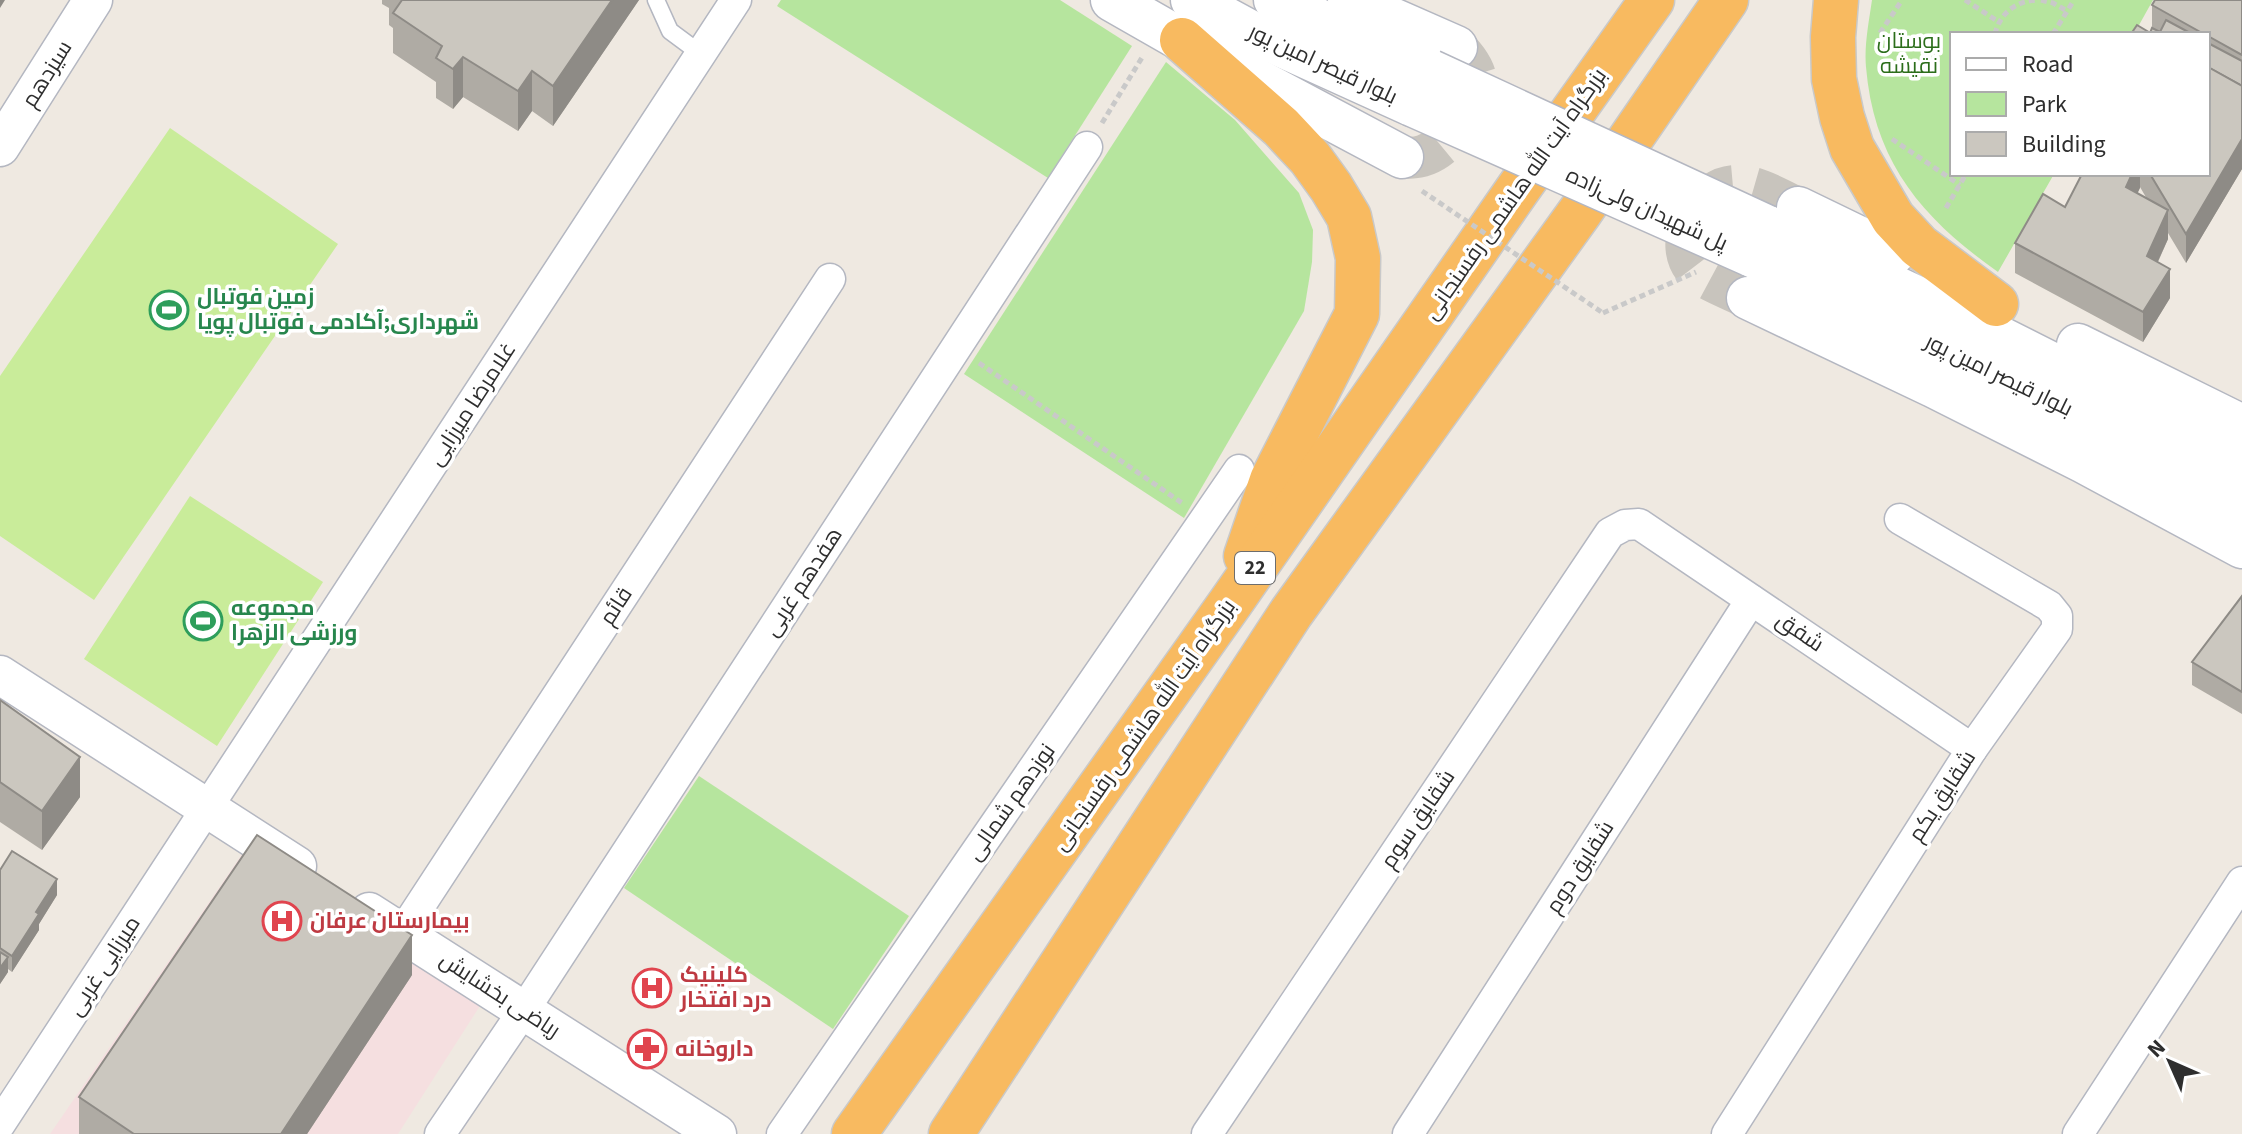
<svg xmlns="http://www.w3.org/2000/svg" width="2242" height="1134" font-family="'Source Sans 3',Cairo,sans-serif">
<rect width="100%" height="100%" fill="#efe9e1"/>
<polygon fill="#f5dfe0" points="249,844 485,998 398,1134 50,1134"/>
<g fill="#b6e59e">
<polygon points="781,0 1060,0 1132,46 1048,178 777,6"/>
<path d="M1872,0H2153L2134,34H1952V174H2054L1998,272C1923,219 1874,163 1866,67C1864,46 1869,21 1872,0Z"/>
<polygon points="1166,62 1235,120 1299,193 1313,230 1312,262 1304,311 1184,518 964,374"/>
<polygon points="699,776 909,916 833,1029 624,888"/>
</g>
<g fill="#c9ec9a">
<polygon points="170,128 338,244 94,600 0,536 0,376"/>
<polygon points="190,496 323,582 217,746 84,659"/>
</g>
<g fill="none" stroke-linecap="round" stroke-linejoin="round">
<g stroke="#c8c4bd" stroke-width="42" stroke-dasharray="42 21" stroke-linecap="butt">
<path d="M1402,157C1426,161 1440,148 1456,131C1460,127 1467,122 1470,117C1476,108 1478,91 1476,80C1474,67 1464,56 1456,47"/>
<path d="M1748,298C1735,291 1708,281 1698,272C1669,246 1699,188 1734,186C1756,184 1779,200 1798,208"/>
</g>
<defs>
<polyline id="service" points="656,0 670,31 701,54"/>
<g id="minor">
<polyline points="402,933 830,279"/>
<polyline points="0,1124 736,0"/>
<polyline points="440,1134 524,1010 1087,147"/>
<polyline points="782,1134 1239,470"/>
<polyline points="1207,1134 1610,533 1625,525 1639,524 1972,749"/>
<polyline points="1408,1134 1751,600"/>
<polyline points="1727,1134 1972,749 2057,629 2057,616 2049,606 1900,519"/>
<polyline points="2078,1134 2242,882"/>
</g>
<g id="tertiary">
<polyline points="0,147 93,0"/>
<polyline points="0,675 297,866"/>
<polyline points="369,912 717,1134"/>
</g>
<g id="secondary">
<polyline points="1112,0 1182,40 1402,157"/>
<polyline points="1192,0 1251,32 1412,105"/>
<polyline points="1275,0 1431,71"/>
<polyline points="1349,0 1456,47"/>
<polyline points="1798,208 1893,254"/>
<polyline points="1766,226 1967,321 2094,385 2242,464"/>
<polyline points="1750,255 1943,346 2147,449 2242,506"/>
<polyline points="1748,298 1933,386 2084,462 2242,547"/>
<polyline points="2078,345 2242,426"/>
</g>
<g id="trunk">
<polyline points="1836,0 1833,37 1834,79 1842,117 1852,148 1893,218 1919,246 1996,304"/>
<polyline points="1182,40 1281,127 1310,158 1331,187 1349,217 1358,258 1357,314 1272,480 1246,556"/>
<polyline points="854,1134 1231,602 1518,189 1652,0"/>
<polyline points="951,1134 1291,613 1580,212 1726,0"/>
</g>
</defs>
<use href="#service" stroke="#b4b7c1" stroke-width="19"/>
<use href="#minor" stroke="#b4b7c1" stroke-width="33"/>
<use href="#tertiary" stroke="#b4b7c1" stroke-width="41"/>
<use href="#secondary" stroke="#b4b7c1" stroke-width="45"/>
<use href="#trunk" stroke="#c9c9c9" stroke-width="47"/>
<g stroke="#c9c9c9" stroke-width="5" stroke-dasharray="6 4" stroke-linecap="butt">
<polyline points="1965,0 1999,22"/>
<polyline points="2041,0 2053,3 2067,11"/>
<polyline points="1880,33 1902,0"/>
<path d="M1995,34C2000,13 2016,1 2037,0"/>
<polyline points="2053,34 2074,0"/>
<polyline points="1102,123 1143,56"/>
<polyline points="1892,139 1960,185"/>
<polyline points="1946,208 1966,174"/>
<polyline points="1603,313 1696,272"/>
<polyline points="979,363 1182,503"/>
</g>
<use href="#service" stroke="#fff" stroke-width="16"/>
<use href="#minor" stroke="#fff" stroke-width="30"/>
<use href="#tertiary" stroke="#fff" stroke-width="38"/>
<use href="#secondary" stroke="#fff" stroke-width="42"/>
<use href="#trunk" stroke="#f8ba60" stroke-width="44"/>
<defs>
<g id="secondary-bridge">
<polyline points="1431,71 1766,226"/>
<polyline points="1412,105 1750,255"/>
</g>
</defs>
<use href="#secondary-bridge" stroke="#b4b7c1" stroke-width="45" stroke-linecap="butt"/>
<polyline stroke="#c9c9c9" stroke-width="5" stroke-dasharray="6 4" stroke-linecap="butt" points="1422,191 1603,313"/>
<use href="#secondary-bridge" stroke="#fff" stroke-width="42"/>
</g>
<g fill="#afaba4" fill-rule="evenodd">
<polygon points="382,0 639,0 553,126 532,111 518,131 463,97 453,109 436,98 436,82 393,53 393,28 389,25 389,8 382,4"/>
<path d="M2242,0V169L2186,263L2168,233V239L2158,262L2170,298L2143,342L2015,273V243L2065,207L2082,174H2208V34H2131L2158,31L2152,28V5ZM2140,187L2147,199L2137,194Z"/>
<polygon points="2242,596 2242,714 2192,685 2192,662"/>
<polygon points="0,700 80,797 42,850 0,822"/>
<polygon points="0,870 57,895 39,924 39,930 12,972 8,969 8,972 0,984"/>
<polygon points="412,975 307,1134 79,1134 79,1097"/>
</g>
<g fill="#8e8b86">
<polygon points="0,0 5,0 0,8"/>
<polygon points="612,0 639,0 553,126 553,86"/>
<polygon points="463,57 463,97 453,109 453,69"/>
<polygon points="532,71 532,111 518,131 518,91"/>
<polygon points="2242,139 2242,169 2186,263 2186,234"/>
<polygon points="2132,174 2140,174 2140,188 2126,217 2126,187"/>
<polygon points="2168,210 2168,239 2147,285 2147,256"/>
<polygon points="2170,269 2170,298 2143,342 2143,312"/>
<polygon points="80,757 80,797 42,850 42,811"/>
<polygon points="57,879 57,895 39,924 39,930 12,972 12,956 36,912"/>
<polygon points="412,935 412,975 307,1134 281,1134"/>
<polygon points="8,957 8,972 0,984 0,968"/>
</g>
<g fill="#cbc7bf" stroke="#8e8b86" stroke-width="2">
<polygon points="402,0 612,0 553,86 532,71 518,91 463,57 453,69 436,58 442,46 393,13"/>
<polygon points="2155,0 2242,0 2242,55 2208,36 2208,34 2204,34 2152,5"/>
<polygon points="2166,20 2192,34 2152,34 2150,33 2152,28 2160,32"/>
<polygon points="2137,25 2152,34 2131,34"/>
<polygon points="2208,43 2242,61 2242,86 2208,67"/>
<polygon points="2208,67 2242,86 2242,139 2186,234 2150,174 2208,174"/>
<polygon points="2082,174 2132,174 2126,187 2168,210 2147,256 2170,269 2143,312 2015,243 2043,194 2065,207"/>
<polygon points="2242,596 2242,692 2192,662"/>
<polygon points="0,700 80,757 42,811 0,782"/>
<polygon points="257,835 412,935 281,1134 134,1134 79,1097"/>
<polygon points="12,851 57,879 36,912 39,914 12,956 0,948 0,870"/>
<polygon points="0,952 8,957 0,968"/>
</g>
<defs>
<symbol id="stadium-ring" viewBox="-11 -11 22 22"><circle r="9.5" fill="#fff" stroke="#2e9e5b" stroke-width="1.5"/><path d="M0-5a6.5 5 0 1 0 0 10a6.5 5 0 1 0 0-10ZM-3.5-1.8h7v3.6h-7Z" fill="#2e9e5b"/></symbol>
<symbol id="hospital-ring" viewBox="-11 -11 22 22"><circle r="9.5" fill="#fff" stroke="#e0444e" stroke-width="1.5"/><path d="M-5-5h3v3.5h4V-5h3V5h-3V1.5h-4V5h-3Z" fill="#e0444e"/></symbol>
<symbol id="pharmacy-ring" viewBox="-11 -11 22 22"><circle r="9.5" fill="#fff" stroke="#e0444e" stroke-width="1.5"/><path d="M-2-6h4v4h4v4h-4v4h-4v-4h-4v-4h4Z" fill="#e0444e"/></symbol>
</defs>
<g fill-rule="evenodd">
<use href="#stadium-ring" x="147" y="288" width="44" height="44"/>
<use href="#stadium-ring" x="181" y="599" width="44" height="44"/>
<use href="#hospital-ring" x="260" y="899" width="44" height="44"/>
<use href="#hospital-ring" x="630" y="966" width="44" height="44"/>
<use href="#pharmacy-ring" x="625" y="1027" width="44" height="44"/>
</g>
<g text-anchor="middle" dominant-baseline="central" stroke-width="7" stroke-linejoin="round" paint-order="stroke">
<rect fill="#fff" stroke="#6d6d6d" stroke-width="2" x="1235" y="552" width="40" height="32" rx="6"/>
<g font-size="20" font-weight="bold" fill="#2e2e2e">
<text x="1255" y="568">22</text>
</g>
<g font-size="22" fill="#2c6e1b" stroke="#fff">
<text x="1909" y="41">بوستان<tspan x="1909" dy="25">نقیشه</tspan></text>
</g>
<g font-size="22" fill="#2e2e2e" stroke="#fff">
<text transform="translate(1323 64) rotate(25)">بلوار قیصر امین پور</text>
<text transform="translate(47 74) rotate(-58)">سیزدهم</text>
<text transform="translate(1515 194) rotate(-55)">بزرگراه آیت الله هاشمی رفسنجانی</text>
<text transform="translate(1647 209) rotate(24)">پل شهیدان ولی‌زاده</text>
<text transform="translate(1999 375) rotate(26)">بلوار قیصر امین پور</text>
<text transform="translate(472 404) rotate(-57)">غلامرضا میرزایی</text>
<text transform="translate(803 582) rotate(-57)">هفدهم غربی</text>
<text transform="translate(616 606) rotate(-57)">قائم</text>
<text transform="translate(1800 632) rotate(34)">شفق</text>
<text transform="translate(1144 725) rotate(-55)">بزرگراه آیت الله هاشمی رفسنجانی</text>
<text transform="translate(1942 796) rotate(-57)">شقایق یکم</text>
<text transform="translate(1011 802) rotate(-55)">نوزدهم شمالی</text>
<text transform="translate(1418 819) rotate(-56)">شقایق سوم</text>
<text transform="translate(1580 867) rotate(-57)">شقایق دوم</text>
<text transform="translate(104 966) rotate(-57)">میرزایی غربی</text>
<text transform="translate(500 995) rotate(33)">ریاضی بخشایش</text>
</g>
<g font-size="22" font-weight="bold" fill="#27864d" stroke="#fff" text-anchor="start">
<text x="197" y="297">زمین فوتبال<tspan x="197" dy="25">شهرداری;آکادمی فوتبال پویا</tspan></text>
<text x="231" y="608">مجموعه<tspan x="231" dy="25">ورزشی الزهرا</tspan></text>
</g>
<g font-size="22" font-weight="bold" fill="#be3a42" stroke="#fff" text-anchor="start">
<text x="310" y="921">بیمارستان عرفان</text>
<text x="680" y="975">کلینیک<tspan x="680" dy="25">درد افتخار</tspan></text>
<text x="675" y="1049">داروخانه</text>
</g>
</g>
<rect x="1950" y="32" width="260" height="144" fill="#ffffff" stroke="#ababab" stroke-width="2"/>
<rect x="1966" y="58" width="40" height="12" fill="#ffffff" stroke="#ababab" stroke-width="2"/>
<text x="2022" y="72" font-size="24" fill="#2e2e2e">Road</text>
<rect x="1966" y="92" width="40" height="24" fill="#b6e59e" stroke="#ababab" stroke-width="2"/>
<text x="2022" y="112" font-size="24" fill="#2e2e2e">Park</text>
<rect x="1966" y="132" width="40" height="24" fill="#cbc7bf" stroke="#ababab" stroke-width="2"/>
<text x="2022" y="152" font-size="24" fill="#2e2e2e">Building</text>
<g transform="translate(2170 1062) rotate(315)" stroke="#ffffff" stroke-width="6" paint-order="stroke">
<path d="M0-6L14 30L0 20L-14 30Z" fill="#2e2e2e"/>
<text y="-12" font-size="22" font-weight="bold" text-anchor="middle" fill="#2e2e2e">N</text>
</g>
</svg>
